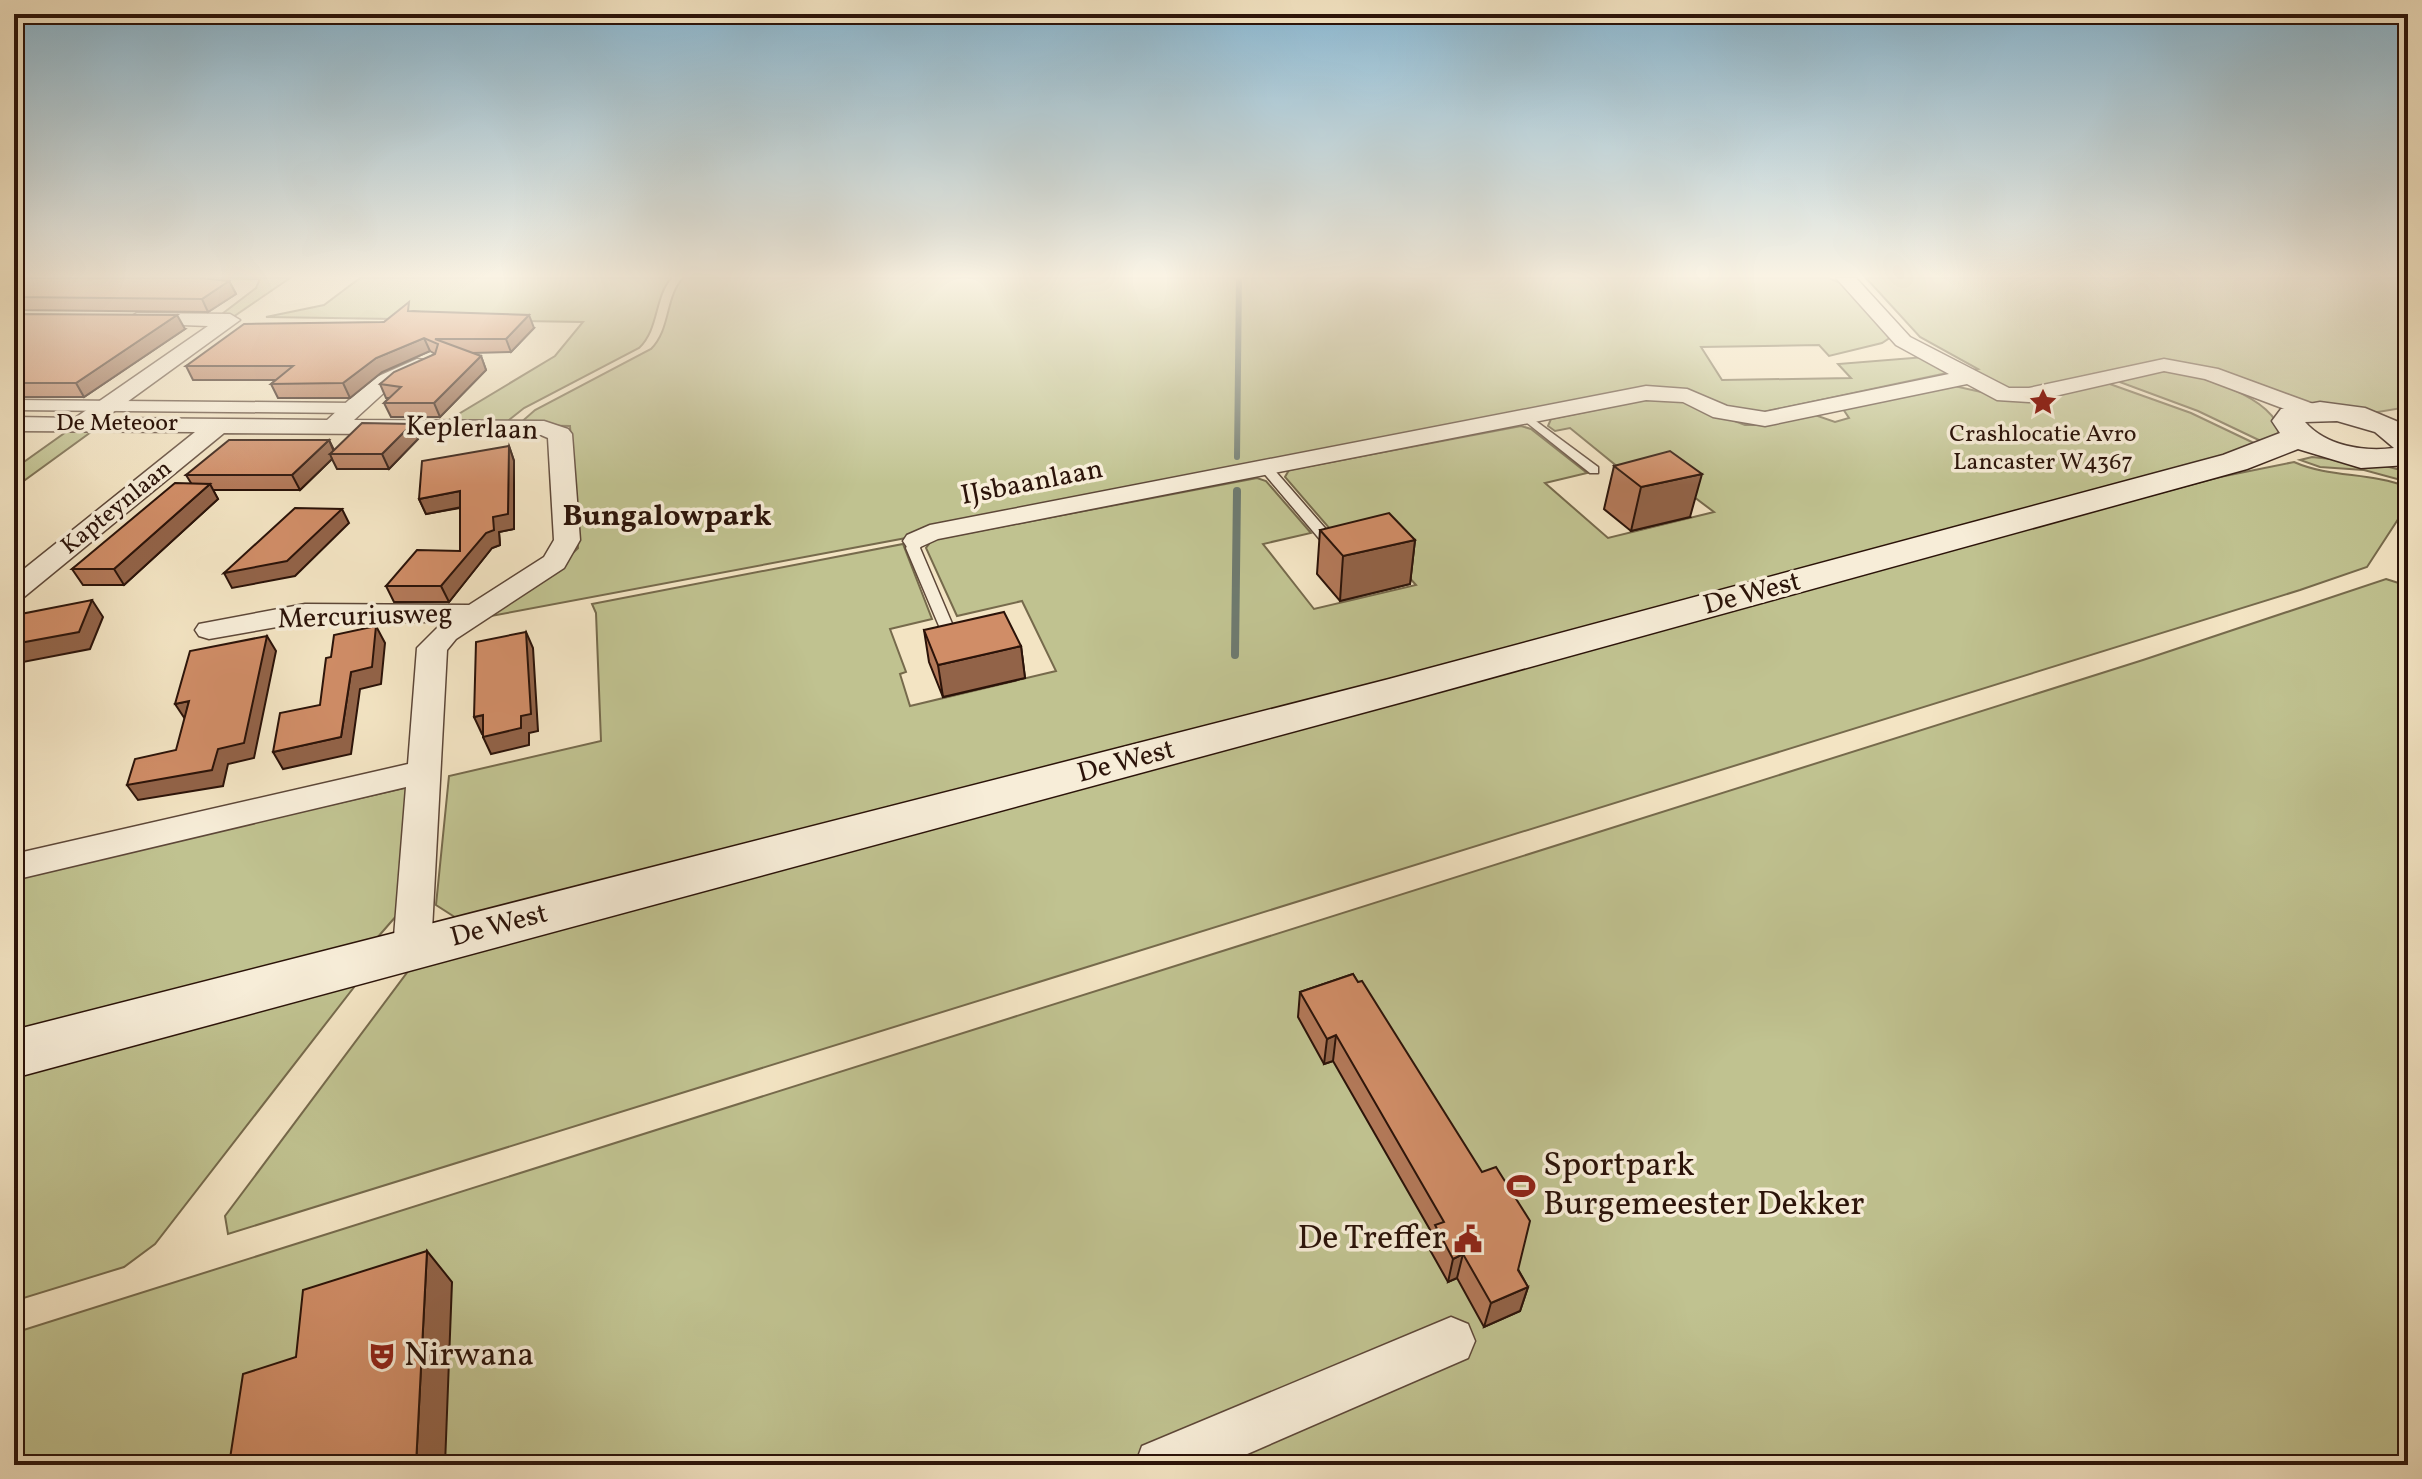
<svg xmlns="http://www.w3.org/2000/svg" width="2422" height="1479" font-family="Vollkorn,serif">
<rect width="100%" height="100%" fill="#f3e4c3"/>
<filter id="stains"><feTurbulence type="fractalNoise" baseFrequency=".0025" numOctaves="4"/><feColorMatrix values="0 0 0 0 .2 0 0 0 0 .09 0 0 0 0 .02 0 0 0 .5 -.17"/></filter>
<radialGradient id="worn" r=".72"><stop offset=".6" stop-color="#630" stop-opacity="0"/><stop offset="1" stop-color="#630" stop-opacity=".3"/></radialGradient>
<g fill="#c0c290" stroke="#766a4c" stroke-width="2">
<polygon points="207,278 290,278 233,317 218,317 256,288 260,279"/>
<path d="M360,278H671C654,298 659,329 639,348L524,408L504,424H442L555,356L583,322L266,317L324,305Z"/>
<path d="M683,278H1829L1845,285L1891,337L1882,343L1829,356L1819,345L1701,347L1722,380L1851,378L1838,364L1925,357L1947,373L1750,415L1665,387L923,528L906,538L491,616L488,615L554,571L578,548L570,426L518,425L535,410L651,349C671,329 665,298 683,278Z"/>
<polygon points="1866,278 2408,278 2408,407 2372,413 2311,405 2188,364 2027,391 2011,389 1967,371 1978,369 1920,337"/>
<path d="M2163,371C2192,371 2281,399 2279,434L2265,443L2198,411L2117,381Z"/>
<polygon points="2107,383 2191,413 2256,444 2199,465 478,921 461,921 436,905 449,776 601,741 596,613 592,604 903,544 932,619 890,629 906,672 900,674 910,706 1056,671 1022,601 957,616 926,548 932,540 1257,478 1266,481 1311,533 1263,544 1314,609 1416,585 1390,556 1330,529 1285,477 1289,470 1521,426 1531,429 1587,473 1545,483 1608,538 1714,512 1682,488 1618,467 1570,428 1555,431 1548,426 1551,419 1649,399 1680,400 1745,425 1767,425 1815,415 1835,422 1849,418 1843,409 1950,385 2021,401"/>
<polygon points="66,432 91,432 14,488 14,469"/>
<polygon points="2312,457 2378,464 2408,472 2408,482 2364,470 2320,467 2300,460"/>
<path d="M2294,462C2330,478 2370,472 2408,487V504L2367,567L2300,590L228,1234L225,1216L418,958L2220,477Z"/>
<polygon points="2386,579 2408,586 2408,1465 14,1465 14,1333 2143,660"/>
<polygon points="409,787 404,907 377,938 14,1037 14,877"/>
<polygon points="365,973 155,1244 124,1267 14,1301 14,1067"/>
</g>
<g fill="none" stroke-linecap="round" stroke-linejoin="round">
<polyline stroke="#6e7a6f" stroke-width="6" points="1237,457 1239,278"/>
<polyline stroke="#6e7a6f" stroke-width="8" points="1235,655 1237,491"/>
<defs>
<g id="service">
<polygon points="1525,413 1598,467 1598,473 1590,473 1521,418 1519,416"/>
<polygon points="1266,464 1270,465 1338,543 1338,549 1328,549 1262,471 1260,468"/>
<polygon points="916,537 923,541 920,548 959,640 957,643 952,644 945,640 906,548 911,538"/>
</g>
<polygon id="pedestrian" points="14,400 354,403 363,408 354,413 14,410"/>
<g id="minor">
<polygon points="1836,278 1856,278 1910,337 2009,388 2029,388 2164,359 2218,369 2319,406 2322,411 2311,418 2303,416 2205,379 2164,371 2029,402 1997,400 1967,384 1765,426 1713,417 1683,402 1646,400 938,539 916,549 907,547 903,541 907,535 930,525 1646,386 1687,389 1727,406 1765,412 1949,374 1896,345"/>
<polygon points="137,313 230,314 240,320 105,418 327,420 372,379 417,359 425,360 428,365 425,370 388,389 354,420 544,421 568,429 572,434 580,540 564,568 456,639 447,650 431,949 425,959 412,964 399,959 393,949 406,787 14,880 14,854 408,764 417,648 443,622 305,622 209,639 199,636 195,630 199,624 305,604 469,605 544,557 554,540 548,438 541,435 224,433 24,597 14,599 14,577 195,432 14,431 14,417 75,418 208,326 130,323 127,319"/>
<polygon points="1451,1317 1468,1324 1475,1341 1468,1358 1222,1465 1135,1465 1142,1446"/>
</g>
<path id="secondary" d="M2320,402L2365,408L2408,426V465L2361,468L2298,449L2247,469L1414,699L14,1078V1030L1389,679L2223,455L2280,433L2272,421L2281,409ZM2337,421L2375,432L2394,448C2364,452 2326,446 2305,422Z"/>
</defs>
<use href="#service" stroke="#5d4738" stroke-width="3"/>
<use href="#pedestrian" stroke="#5d4738" stroke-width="3"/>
<use href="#minor" stroke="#5d4738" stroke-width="3"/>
<use href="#secondary" stroke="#2b1309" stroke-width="3"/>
<use href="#service" fill="#f7edd8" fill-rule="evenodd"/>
<use href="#pedestrian" fill="#f7edd8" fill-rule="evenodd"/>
<use href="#minor" fill="#f7edd8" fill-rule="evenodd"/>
<use href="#secondary" fill="#f7edd8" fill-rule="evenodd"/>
</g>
<g fill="#b37959" stroke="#2b1309" stroke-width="2">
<polygon points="14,278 229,281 236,294 208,312 14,310"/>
<polygon points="413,311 534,328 511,352 472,353 481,356 486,370 440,417 391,417 384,403 389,398 386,398 380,384 435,354 430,351 382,372 350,398 278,398 271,384 276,380 193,380 186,366 384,322"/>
<polygon points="14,314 185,329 84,397 14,397"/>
<polygon points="412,424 418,439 389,469 337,469 332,459 300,490 213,490 218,499 124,585 83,585 72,569 191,483 186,475 329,440 334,450"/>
<polygon points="509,446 514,461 514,529 499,532 500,545 492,548 449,602 394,602 386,586 460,551 460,508 426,514 419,499"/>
<polygon points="1614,466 1690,517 1631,531 1604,509"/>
<polygon points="1320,530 1415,540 1410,584 1340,601 1317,574"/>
<polygon points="924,630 1021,646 1025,678 943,697 929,662"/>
<polygon points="1353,974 1528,1287 1520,1311 1484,1327 1457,1278 1448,1282 1430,1250 1433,1235 1333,1061 1324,1064 1298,1017 1300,992"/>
</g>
<g fill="#926348" stroke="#2b1309" stroke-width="2">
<polygon points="229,281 236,294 208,312 202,299"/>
<polygon points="177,315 185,329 84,397 76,383"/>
<polygon points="529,315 534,328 511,352 506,339"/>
<polygon points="424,338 430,351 382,372 350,398 343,383 376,358"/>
<polygon points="481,356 486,370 440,417 434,403"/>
<polygon points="412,424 418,439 389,469 382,454"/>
<polygon points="329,440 335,454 330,454 332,459 300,490 292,475"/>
<polygon points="509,446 514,461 514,529 499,532 500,545 492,548 449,602 441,586 493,517"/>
<polygon points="1702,474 1690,517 1631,531 1641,487"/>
<polygon points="210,484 218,499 124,585 114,569"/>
<polygon points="460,491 467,506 426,514 419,499"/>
<polygon points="342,509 349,523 295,576 232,588 224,573"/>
<polygon points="1415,540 1410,584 1340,601 1343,556"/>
<polygon points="92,600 103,617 90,649 18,663 14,657 14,644"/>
<polygon points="376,626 385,643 381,684 360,689 351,754 283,769 273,752 341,737 351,672"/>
<polygon points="526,632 533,648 538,731 529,733 529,745 491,754 483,737"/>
<polygon points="267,636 276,651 254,758 228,764 223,786 138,800 127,785 218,749"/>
<polygon points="1021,646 1025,678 943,697 938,665"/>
<polygon points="189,701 185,719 175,704"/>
<polygon points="483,715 491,732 482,734 474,717"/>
<polygon points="14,799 21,808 14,826"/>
<polygon points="1336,1035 1333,1061 1324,1064 1327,1039"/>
<polygon points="427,1251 452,1282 445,1465 416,1465"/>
<polygon points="1463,1254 1457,1278 1448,1282 1453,1259"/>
<polygon points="1528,1287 1520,1311 1484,1327 1491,1303"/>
</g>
<g fill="#d08d67" stroke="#2b1309" stroke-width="2">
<polygon points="14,278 201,278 229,281 202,299 14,297"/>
<polygon points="409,302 408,311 529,315 506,339 435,339 481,356 434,403 384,403 401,387 380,384 394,372 435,354 438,344 424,338 376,358 343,383 271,384 293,366 186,366 244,324 384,322"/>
<polygon points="14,314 177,315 76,383 14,383"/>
<polygon points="362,423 412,424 382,454 330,454"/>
<polygon points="229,440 329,440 292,475 186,475"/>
<polygon points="509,446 508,514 493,517 494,530 486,533 441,586 386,586 417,550 460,551 460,491 419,499 422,461"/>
<polygon points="1670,451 1702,474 1641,487 1614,466"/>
<polygon points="175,483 210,484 114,569 72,569"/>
<polygon points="295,508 342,509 287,561 224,573"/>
<polygon points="1389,513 1415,540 1343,556 1320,530"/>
<polygon points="92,600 79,632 14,644 14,628 21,614"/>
<polygon points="1004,612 1021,646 938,665 924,630"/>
<polygon points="376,626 372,667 351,672 341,737 273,752 280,713 320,705 326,658 331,657 334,635"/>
<polygon points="526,632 531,714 521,716 521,728 483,737 483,715 474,717 476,642"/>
<polygon points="267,636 244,743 218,749 212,770 127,785 135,759 176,750 189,701 175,704 190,651"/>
<polygon points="1353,974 1358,982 1362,981 1482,1172 1496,1167 1530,1221 1518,1270 1528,1287 1491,1303 1463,1254 1453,1259 1435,1225 1444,1222 1336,1035 1327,1039 1300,992"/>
<polygon points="427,1251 416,1465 229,1465 243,1374 296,1357 303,1290"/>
</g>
<linearGradient id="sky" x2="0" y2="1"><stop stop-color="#89b8d3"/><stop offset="0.57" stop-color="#faf3e4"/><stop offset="1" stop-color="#faf3e4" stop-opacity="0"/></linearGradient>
<rect width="2422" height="485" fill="url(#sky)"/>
<defs>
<symbol id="sight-bare" viewBox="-9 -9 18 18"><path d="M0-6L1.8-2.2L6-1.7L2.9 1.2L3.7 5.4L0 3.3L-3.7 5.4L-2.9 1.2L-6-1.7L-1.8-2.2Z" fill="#8f2418" stroke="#f7edd8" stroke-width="2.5" paint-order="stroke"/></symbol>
<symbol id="stadium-bare" viewBox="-9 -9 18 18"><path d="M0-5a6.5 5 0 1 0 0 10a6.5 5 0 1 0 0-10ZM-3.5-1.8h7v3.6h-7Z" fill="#8f2418" stroke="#f7edd8" stroke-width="2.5" paint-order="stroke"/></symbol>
<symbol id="civic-bare" viewBox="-9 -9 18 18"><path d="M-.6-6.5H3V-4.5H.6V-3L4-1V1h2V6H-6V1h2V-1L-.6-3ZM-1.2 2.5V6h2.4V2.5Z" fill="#8f2418" stroke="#f7edd8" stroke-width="2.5" paint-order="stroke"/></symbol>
<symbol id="theatre-bare" viewBox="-9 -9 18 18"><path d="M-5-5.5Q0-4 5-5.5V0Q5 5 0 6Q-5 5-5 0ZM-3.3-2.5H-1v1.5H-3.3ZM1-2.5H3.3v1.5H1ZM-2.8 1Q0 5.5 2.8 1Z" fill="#8f2418" stroke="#f7edd8" stroke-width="2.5" paint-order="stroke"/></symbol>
</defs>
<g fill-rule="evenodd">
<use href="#sight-bare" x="2023" y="382" width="40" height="40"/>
<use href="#stadium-bare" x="1501" y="1166" width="40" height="40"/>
<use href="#civic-bare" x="1448" y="1219" width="40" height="40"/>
<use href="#theatre-bare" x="362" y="1336" width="40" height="40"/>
</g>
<g text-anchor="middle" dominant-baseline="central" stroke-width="7" stroke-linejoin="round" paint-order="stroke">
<g font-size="24" fill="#2b1309" stroke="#f7edd8">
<text x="117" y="424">De Meteoor</text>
<text transform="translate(117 508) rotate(-39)">Kapteynlaan</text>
</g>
<g font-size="24" fill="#2b1309" stroke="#f7edd8">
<text x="2043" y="435">Crashlocatie Avro<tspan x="2043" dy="28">Lancaster W4367</tspan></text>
</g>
<g font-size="28" fill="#2b1309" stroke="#f7edd8">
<text transform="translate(472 429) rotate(2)">Keplerlaan</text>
<text transform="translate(1032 483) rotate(-11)">IJsbaanlaan</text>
<text transform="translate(1752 594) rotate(-15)">De West</text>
<text transform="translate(365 617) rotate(-2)">Mercuriusweg</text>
<text transform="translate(1126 762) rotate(-15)">De West</text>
<text transform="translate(499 926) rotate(-15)">De West</text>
</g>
<g font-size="30" font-weight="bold" fill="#2b1309" stroke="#f7edd8">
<text x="667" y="517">Bungalowpark</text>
</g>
<g font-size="34" fill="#2b1309" stroke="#f7edd8" text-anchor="start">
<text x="1543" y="1166">Sportpark<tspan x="1543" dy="39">Burgemeester Dekker</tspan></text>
<text x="1446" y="1239" text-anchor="end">De Treffer</text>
<text x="404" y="1356">Nirwana</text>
</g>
</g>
<rect width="2422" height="1479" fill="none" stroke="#f3e4c3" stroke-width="48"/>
<rect x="16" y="16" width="2390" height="1447" fill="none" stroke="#2b1309" stroke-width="4"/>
<rect x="24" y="24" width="2374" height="1431" fill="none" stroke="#2b1309" stroke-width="2"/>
<rect width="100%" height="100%" filter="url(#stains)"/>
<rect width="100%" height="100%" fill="url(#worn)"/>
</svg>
